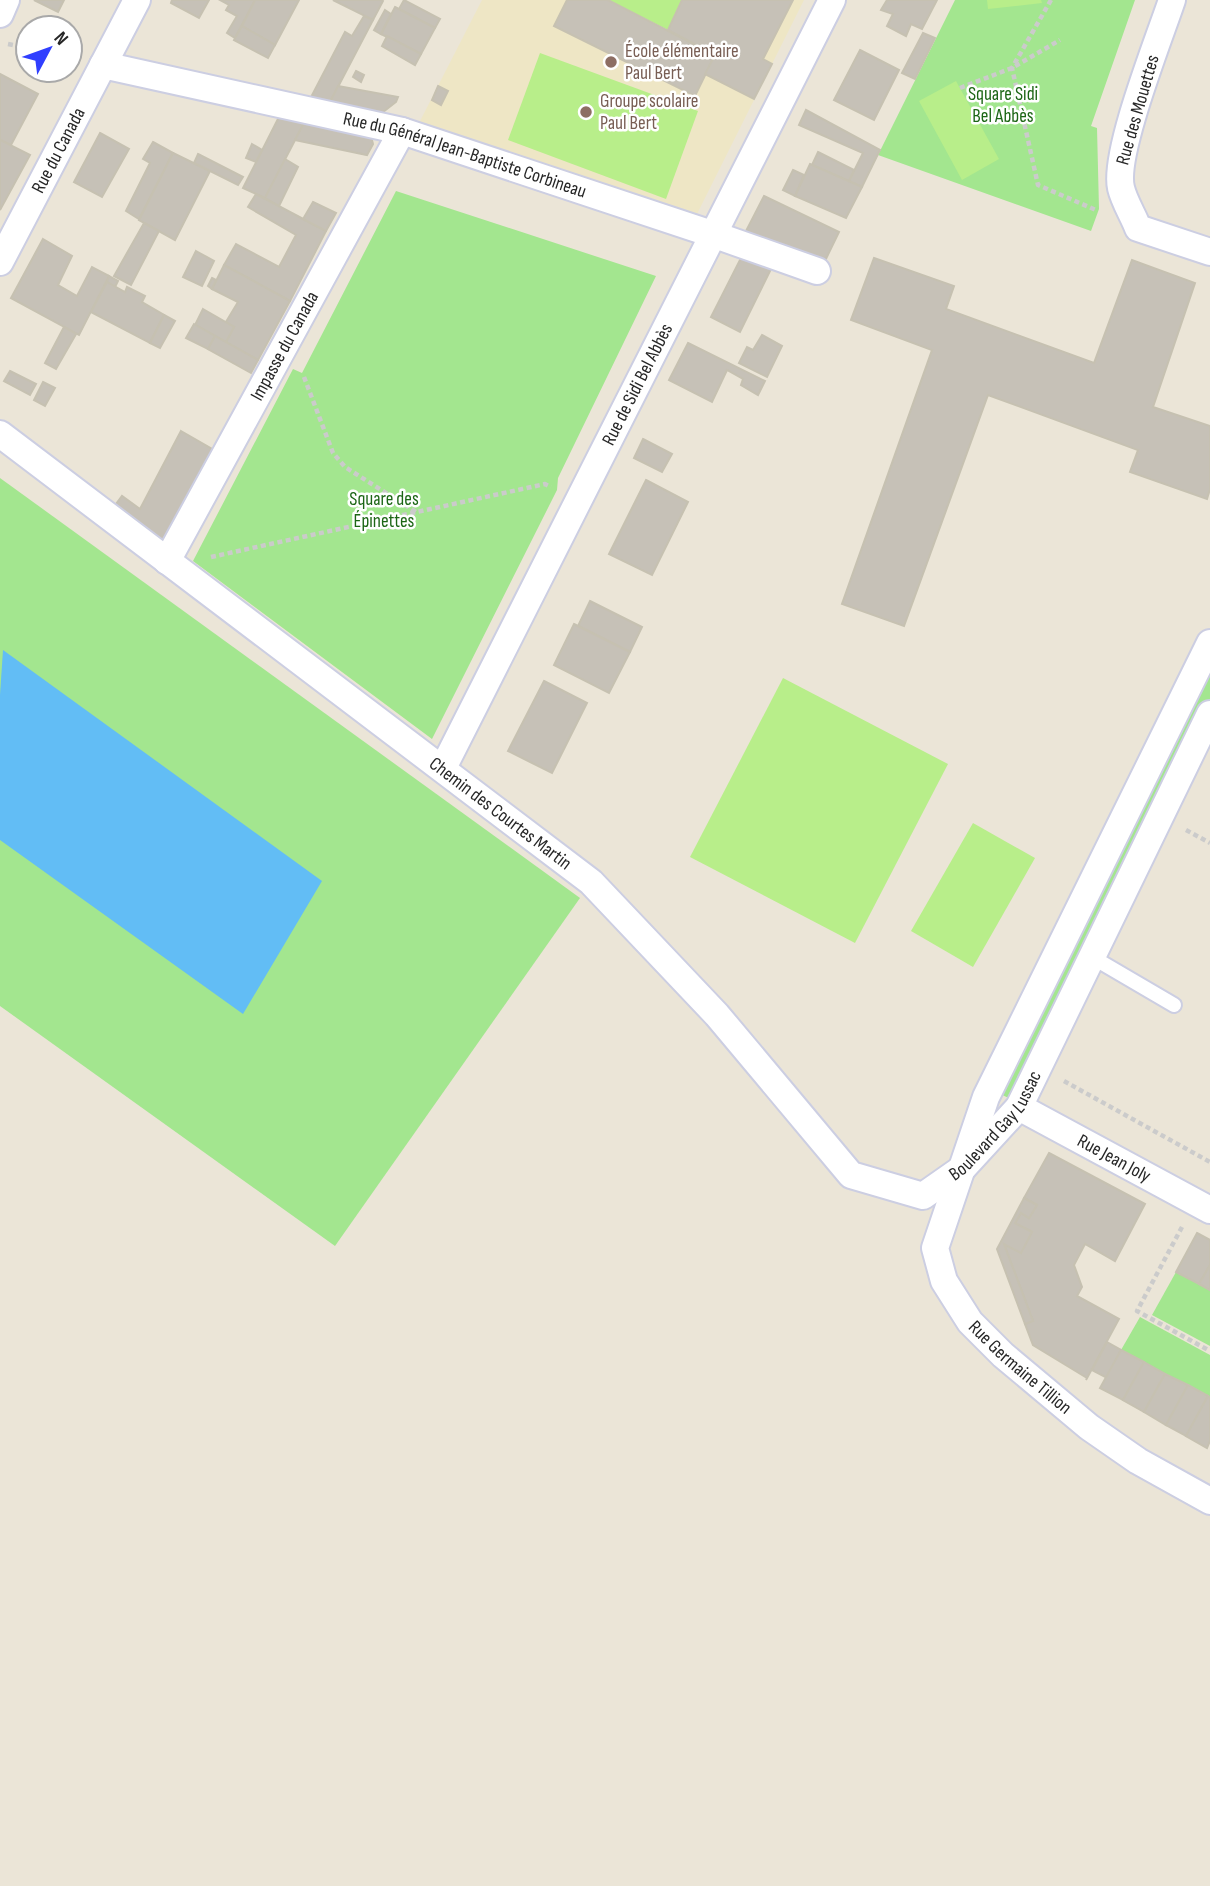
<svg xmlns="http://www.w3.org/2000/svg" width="1210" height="1886" font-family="'Sofia Sans Condensed',sans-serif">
<rect width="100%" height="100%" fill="#ebe5d7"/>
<polygon fill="#eee6c5" points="482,0 804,0 695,218 418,125"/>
<g fill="#a3e68f">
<polygon points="955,0 1135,0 1091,126 1097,128 1099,209 1091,231 878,155"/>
<polygon points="396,191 656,276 558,478 557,490 432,739 193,561 293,369 302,373"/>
<polygon points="0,478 580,898 335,1246 0,1006"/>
<polygon points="1210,663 1210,703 1013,1100 998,1093"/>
<polygon points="1176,1272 1210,1290 1210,1346 1152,1315"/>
<polygon points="1140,1317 1210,1355 1210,1398 1121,1350"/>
</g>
<g fill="#b8ee8a">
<polygon points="608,0 682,0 668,30"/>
<polygon points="987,0 1041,0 1042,3 988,9"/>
<polygon points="540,53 698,111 666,199 508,140"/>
<polygon points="956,81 999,159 962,180 919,101"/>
<polygon points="783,678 948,764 855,943 690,857"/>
<polygon points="973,823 1035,858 973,967 911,931"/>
</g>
<polygon fill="#62bdf5" points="3,650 322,881 243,1014 0,840 0,695"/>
<g fill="#c6c1b7" stroke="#c6c1b1" stroke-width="2">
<polygon points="34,0 64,0 58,12"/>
<polygon points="172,0 209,0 199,18 171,3"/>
<polygon points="220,0 255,0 235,38 227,33 237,16 226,10 229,5"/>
<polygon points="255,0 299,0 275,45 242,26"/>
<polygon points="333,0 382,0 383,1 373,20"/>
<polygon points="404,0 440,19 435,28 399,9"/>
<polygon points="567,0 608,0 715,55 695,96 554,26"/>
<polygon points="682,0 793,0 763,59 772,64 754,99 705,74 715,55 668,30"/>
<polygon points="887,0 937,0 922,29 911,24 906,36 887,26 893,14 881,10"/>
<polygon points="395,7 435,28 421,54 381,34"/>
<polygon points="385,10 391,14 381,34 374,30"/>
<polygon points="364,16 373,20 329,104 310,99 345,32 352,36"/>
<polygon points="242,26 275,45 268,58 234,40"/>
<polygon points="923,33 935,38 915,79 902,73"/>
<polygon points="387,36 421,54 415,65 382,46"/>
<polygon points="860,50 899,70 874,120 834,100"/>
<polygon points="356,71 364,75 361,82 353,77"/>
<polygon points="0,74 38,94 11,145 0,140"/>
<polygon points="338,86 398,97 396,102 378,116 329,104"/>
<polygon points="438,86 448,91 441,105 432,100"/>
<polygon points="806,110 880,150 862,187 849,181 863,153 799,125"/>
<polygon points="280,115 305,121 265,198 243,188"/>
<polygon points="305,121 371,136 373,144 367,155 295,140"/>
<polygon points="100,133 129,149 102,197 74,182"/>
<polygon points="0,140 30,155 0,210"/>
<polygon points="153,142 173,153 139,219 126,211 150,163 143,159"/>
<polygon points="252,144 262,150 256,162 246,158"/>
<polygon points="818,152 854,170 849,181 812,165"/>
<polygon points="173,153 210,171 175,240 139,220"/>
<polygon points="198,154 243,177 238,185 194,163"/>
<polygon points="285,159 298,167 279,206 265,198"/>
<polygon points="810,164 862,187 846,218 795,196"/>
<polygon points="793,170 804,175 795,196 783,190"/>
<polygon points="256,194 326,231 290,301 224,265 236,244 279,267 296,235 248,207"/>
<polygon points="764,196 839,232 823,265 754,240 746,231"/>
<polygon points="313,202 336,213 326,231 303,219"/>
<polygon points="144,223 159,231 131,285 114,276"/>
<polygon points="43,239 72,256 58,285 77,296 92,267 109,276 79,335 11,298"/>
<polygon points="196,251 214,261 202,286 183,277"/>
<polygon points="742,256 771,269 740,332 711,317"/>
<polygon points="874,258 954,286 946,309 1094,363 1132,260 1195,283 1153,407 1210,426 1210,489 1207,499 1130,472 1138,450 988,395 904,626 842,604 932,350 851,320"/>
<polygon points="224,265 290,301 258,360 226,342 234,327 226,322 238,302 212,289"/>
<polygon points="109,276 118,281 115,287 107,282"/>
<polygon points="212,278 216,280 212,289 208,286"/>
<polygon points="107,282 125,292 127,287 145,296 142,302 164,315 150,343 91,312"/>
<polygon points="203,309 234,327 226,342 195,325"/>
<polygon points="164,315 175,321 160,348 150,343"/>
<polygon points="194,324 215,336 208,349 186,338"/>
<polygon points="64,327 76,334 56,369 45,363"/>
<polygon points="762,335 782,346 767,377 739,363 747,347 753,350"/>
<polygon points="215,336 258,360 251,373 208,349"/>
<polygon points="688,343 765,381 758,395 741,385 743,379 727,370 712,402 669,380"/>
<polygon points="10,371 36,384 30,395 4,381"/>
<polygon points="43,382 55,388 45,406 34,400"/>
<polygon points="181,431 212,449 164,541 116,504 122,496 140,509"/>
<polygon points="643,439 672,454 662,472 634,458"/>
<polygon points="646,480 688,502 652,575 609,554"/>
<polygon points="590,601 642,627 630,652 578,626"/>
<polygon points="574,624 630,652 609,693 554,665"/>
<polygon points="544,681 587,703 552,773 508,751"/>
<polygon points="1049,1153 1145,1204 1115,1261 1085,1244 1074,1265 1082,1287 1077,1296 1119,1319 1086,1380 1087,1378 1033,1345 1025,1324 1033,1321 1004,1244 1021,1253 1032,1232 1015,1223 1021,1213 1029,1218 1037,1205 1024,1198"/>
<polygon points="1024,1198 1037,1205 1029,1218 1021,1213 1015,1223 1032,1232 1021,1253 1004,1244 1033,1321 1025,1324 997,1249"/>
<polygon points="1197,1233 1210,1240 1210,1265 1199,1284 1176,1272"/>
<polygon points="1210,1265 1210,1290 1199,1284"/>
<polygon points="1107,1342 1121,1350 1107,1378 1092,1370"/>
<polygon points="1121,1350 1144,1362 1123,1400 1100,1388"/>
<polygon points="1144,1362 1165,1374 1144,1412 1123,1400"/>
<polygon points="1165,1374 1188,1385 1166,1425 1144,1412"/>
<polygon points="1188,1385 1208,1396 1186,1436 1166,1425"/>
<polygon points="1208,1396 1210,1398 1210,1441 1207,1448 1186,1436"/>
</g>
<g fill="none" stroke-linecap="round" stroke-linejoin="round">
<defs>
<polyline id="service" points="1092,957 1174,1005"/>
<g id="minor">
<path d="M1172,0C1159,39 1113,154 1121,188C1124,201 1133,215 1138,228L1210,252"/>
<polyline points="0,14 6,0"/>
<path id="s1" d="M103,65L402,131L715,235L817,271"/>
<path id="s2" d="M0,262L137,0"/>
<path id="s3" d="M0,434L591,882L717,1015L851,1175L923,1196L963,1168L1019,1107L1210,714"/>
<path id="s4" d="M167,561L402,131"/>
<path id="s5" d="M1210,643L986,1097L935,1248L944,1281L970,1322L1003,1355L1089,1427L1138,1461L1210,1501"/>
<path id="s6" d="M443,768L832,0"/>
<path id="s7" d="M1019,1107L1210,1210"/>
</g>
</defs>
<use href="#service" stroke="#cccee2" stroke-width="18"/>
<use href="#minor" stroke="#cccee2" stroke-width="30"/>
<g stroke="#cbcbcb" stroke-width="4.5" stroke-dasharray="5 3.5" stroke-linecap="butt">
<polyline points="1051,0 1012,68 1038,185 1096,210"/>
<polyline points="8,44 28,48"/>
<polyline points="960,88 1012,68 1060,40"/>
<polyline points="304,377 333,453 345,467 416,512"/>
<polyline points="211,557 545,484 551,487"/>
<polyline points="1186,830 1210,843"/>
<polyline points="1064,1081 1210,1162"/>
<polyline points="1182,1227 1137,1311 1210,1351"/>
</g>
<use href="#service" stroke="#fff" stroke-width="14"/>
<use href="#minor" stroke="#fff" stroke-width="26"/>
</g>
<g fill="#8d6e63" stroke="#fff" stroke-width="2.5">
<circle cx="611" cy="62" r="7"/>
<circle cx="586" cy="112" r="7"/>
</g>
<g text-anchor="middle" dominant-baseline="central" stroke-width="5" stroke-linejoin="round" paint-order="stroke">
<g font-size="19" fill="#785e54" stroke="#fff" text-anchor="start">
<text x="625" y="51">École élémentaire<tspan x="625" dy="22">Paul Bert</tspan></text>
<text x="600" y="101">Groupe scolaire<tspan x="600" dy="22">Paul Bert</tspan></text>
</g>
<g font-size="19" fill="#1c6615" stroke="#fff">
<text x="1003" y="94">Square Sidi<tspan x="1003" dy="22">Bel Abbès</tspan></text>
<text x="384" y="499">Square des<tspan x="384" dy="22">Épinettes</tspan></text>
</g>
<g font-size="19" fill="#272727" stroke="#fff">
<text transform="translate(1138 110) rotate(-74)">Rue des Mouettes</text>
<text stroke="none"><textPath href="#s2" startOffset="126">Rue du Canada</textPath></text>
<text stroke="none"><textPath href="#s1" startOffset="373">Rue du Général Jean-Baptiste Corbineau</textPath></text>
<text stroke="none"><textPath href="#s4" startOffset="245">Impasse du Canada</textPath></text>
<text stroke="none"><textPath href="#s6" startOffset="430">Rue de Sidi Bel Abbès</textPath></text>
<text stroke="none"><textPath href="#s3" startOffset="628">Chemin des Courtes Martin</textPath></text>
<text stroke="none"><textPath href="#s3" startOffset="1311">Boulevard Gay Lussac</textPath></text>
<text stroke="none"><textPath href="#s7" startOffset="108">Rue Jean Joly</textPath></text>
<text stroke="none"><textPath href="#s5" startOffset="816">Rue Germaine Tillion</textPath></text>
</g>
</g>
<g transform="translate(49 49) rotate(49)"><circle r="33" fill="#ffffff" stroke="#a9a9a9" stroke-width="2"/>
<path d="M0-5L12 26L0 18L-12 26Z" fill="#303fff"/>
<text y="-10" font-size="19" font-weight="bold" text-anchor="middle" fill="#272727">N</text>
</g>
</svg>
